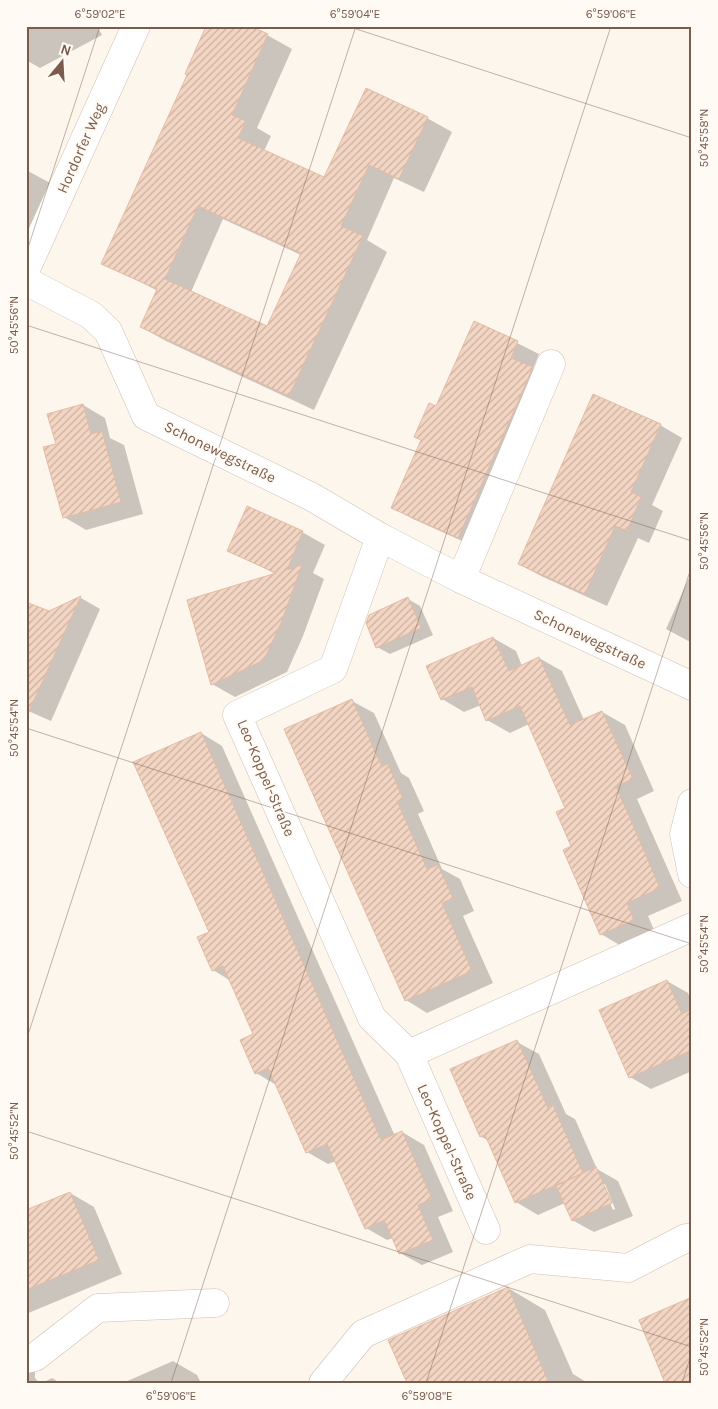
<svg xmlns="http://www.w3.org/2000/svg" width="718" height="1409" font-family="Karla,sans-serif">
<defs>
<pattern id="building-hatch" width="6" height="6" patternUnits="userSpaceOnUse" patternTransform="scale(1.25)"><rect width="6" height="6" fill="#f3d5c3"/><path d="M-1 1l2-2M0 6l6-6M5 7l2-2" fill="none" stroke="#cab0a1"/></pattern>
</defs>
<rect width="100%" height="100%" fill="#fdf6ec"/>
<g fill="#0003" fill-rule="evenodd">
<polygon points="26,26 97,26 102,35 40,68 26,60"/>
<path d="M267,35L292,49L257,128L271,136L264,151L325,179L427,118L452,132L424,192L394,178L367,240L387,252L314,410L166,341L141,327L158,291L103,263ZM223,219L301,255L267,328L191,292Z"/>
<polygon points="26,170 56,186 26,257"/>
<polygon points="475,322 539,354 533,369 553,381 480,549 413,519 392,507"/>
<polygon points="594,396 660,425 682,438 652,505 663,511 649,543 638,538 607,606 541,576 519,564"/>
<polygon points="83,405 105,418 110,438 124,445 143,514 86,530 64,517 57,445"/>
<polygon points="302,532 325,545 313,573 324,579 303,636 287,672 235,697 212,684 189,601 276,574 229,551"/>
<polygon points="692,571 692,643 666,629"/>
<polygon points="81,598 100,609 51,721 26,710 49,613"/>
<polygon points="408,599 420,606 433,635 390,654 377,647"/>
<polygon points="493,638 516,651 522,666 539,658 562,671 584,720 602,712 625,725 654,791 637,799 682,901 648,916 655,932 623,947 601,934 573,847 566,809 529,724 510,733 487,720 481,705 464,712 442,699"/>
<polygon points="352,701 374,713 401,773 409,778 424,811 418,814 442,869 460,879 474,911 463,916 493,983 427,1013 406,1000"/>
<polygon points="201,733 222,746 395,1136 402,1132 424,1145 453,1211 438,1217 453,1252 422,1265 400,1253 393,1238 387,1240 366,1228 336,1161 328,1164 307,1152 278,1086 256,1073 255,1035 231,981 213,970"/>
<polygon points="667,981 688,993 692,1002 692,1071 651,1089 630,1077"/>
<path d="M517,1042L539,1054L566,1114L575,1119L597,1169L618,1181L633,1216L594,1232L572,1220L565,1203L538,1215L516,1202L489,1141L480,1136ZM602,1184H605L615,1209L613,1210Z"/>
<polygon points="70,1193 94,1207 122,1274 26,1314 26,1211"/>
<polygon points="508,1288 545,1310 573,1374 588,1383 409,1383"/>
<polygon points="26,1349 35,1369 35,1378 39,1383 26,1383"/>
<polygon points="173,1361 197,1375 201,1383 123,1383"/>
<polygon points="52,1378 60,1383 42,1383"/>
</g>
<g fill="url(#building-hatch)" stroke="#e6bba3" fill-rule="evenodd">
<path d="M206,26H250L268,34L232,115L246,121L238,138L324,177L366,88L428,117L399,179L369,165L341,226L363,236L289,396L140,327L157,289L101,264L187,75L185,74ZM198,206L301,253L267,326L165,279Z"/>
<polygon points="474,321 518,341 511,358 533,367 458,538 391,508 421,440 414,437 429,403 436,406"/>
<polygon points="593,394 661,424 631,492 641,497 627,531 615,526 585,594 518,564"/>
<polygon points="83,404 91,434 102,431 121,502 63,518 43,447 56,444 47,414"/>
<polygon points="247,506 303,531 287,570 302,565 281,623 264,660 211,685 187,600 276,573 227,551"/>
<polygon points="81,596 26,718 26,602 49,611"/>
<polygon points="408,597 421,628 376,648 366,623 369,615"/>
<polygon points="493,637 509,671 539,657 570,725 602,711 633,779 616,786 660,888 627,903 634,920 600,935 563,850 571,846 556,812 565,808 520,706 486,721 472,687 441,700 426,666"/>
<polygon points="352,699 382,767 388,764 403,799 397,801 427,869 438,865 453,898 442,903 472,971 405,1001 284,729"/>
<polygon points="201,732 381,1140 402,1131 432,1199 418,1205 433,1240 399,1254 384,1220 365,1229 327,1144 306,1153 268,1068 255,1074 240,1040 253,1034 223,966 212,971 197,937 209,932 133,762"/>
<polygon points="667,980 682,1014 692,1009 692,1050 629,1078 599,1010"/>
<polygon points="517,1040 548,1108 553,1105 583,1173 596,1167 612,1203 572,1221 556,1186 579,1175 515,1203 485,1135 480,1137 450,1069"/>
<polygon points="70,1192 99,1260 26,1290 26,1210"/>
<polygon points="508,1287 549,1383 407,1383 388,1340"/>
<polygon points="692,1297 692,1383 665,1383 639,1320"/>
</g>
<g fill="none" stroke-linecap="round" stroke-linejoin="round">
<defs>
<g id="minor">
<polyline points="26,269 136,26"/>
<polyline points="26,281 91,315 108,331 146,416 312,497 380,537 461,579 692,686"/>
<polyline points="380,537 333,669 237,715 372,1018 409,1054 692,927"/>
<polyline points="461,579 551,364"/>
<polyline points="692,803 684,834 692,874"/>
<polyline points="409,1054 486,1230"/>
<polyline points="26,1359 35,1357 98,1308 215,1303"/>
<polyline points="323,1383 363,1334 530,1259 628,1268 686,1238 692,1238"/>
</g>
</defs>
<use href="#minor" stroke="#d1beb0" stroke-width="29"/>
<use href="#minor" stroke="#fff" stroke-width="28"/>
</g>
<path fill="none" stroke="#7a5c4d" stroke-width="1" stroke-opacity="0.45" d="M347,26L692,138M26,254L100,26M26,325L692,541M26,728L692,944M26,1041L356,26M26,1131L692,1347M171,1383L611,26M426,1383L692,565M682,1383L692,1352"/>
<g text-anchor="middle" dominant-baseline="central" stroke-width="4" stroke-linejoin="round" paint-order="stroke">
<g font-size="15" fill="#7a5c4d" stroke="#fffaf3">
<text transform="translate(81 148) rotate(-66)">Hordorfer Weg</text>
<text transform="translate(220 452) rotate(26)">Schonewegstraße</text>
<text transform="translate(590 639) rotate(25)">Schonewegstraße</text>
<text transform="translate(266 778) rotate(67)">Leo-Koppel-Straße</text>
<text transform="translate(447 1142) rotate(66)">Leo-Koppel-Straße</text>
</g>
</g>
<rect width="718" height="1409" fill="none" stroke="#fffaf3" stroke-width="55"/>
<g transform="translate(62 62) rotate(18)" stroke="#fffaf3" stroke-width="4" paint-order="stroke">
<path d="M0-4L9 19L0 12L-9 19Z" fill="#7a5c4d"/>
<text y="-8" font-size="14" font-weight="bold" text-anchor="middle" fill="#7a5c4d">N</text>
</g>
<rect x="28" y="28" width="662" height="1354" fill="none" stroke="#7a5c4d" stroke-width="2"/>
<g font-size="12" text-anchor="middle" fill="#7a5c4d">
<text x="100" y="18">6°59'02"E</text>
<text x="355" y="18">6°59'04"E</text>
<text x="611" y="18">6°59'06"E</text>
<text transform="translate(704 138) rotate(-90)" y="4">50°45'58"N</text>
<text transform="translate(14 325) rotate(-90)" y="4">50°45'56"N</text>
<text transform="translate(704 541) rotate(-90)" y="4">50°45'56"N</text>
<text transform="translate(14 728) rotate(-90)" y="4">50°45'54"N</text>
<text transform="translate(704 944) rotate(-90)" y="4">50°45'54"N</text>
<text transform="translate(14 1131) rotate(-90)" y="4">50°45'52"N</text>
<text transform="translate(704 1347) rotate(-90)" y="4">50°45'52"N</text>
<text x="171" y="1400">6°59'06"E</text>
<text x="427" y="1400">6°59'08"E</text>
</g>
</svg>
